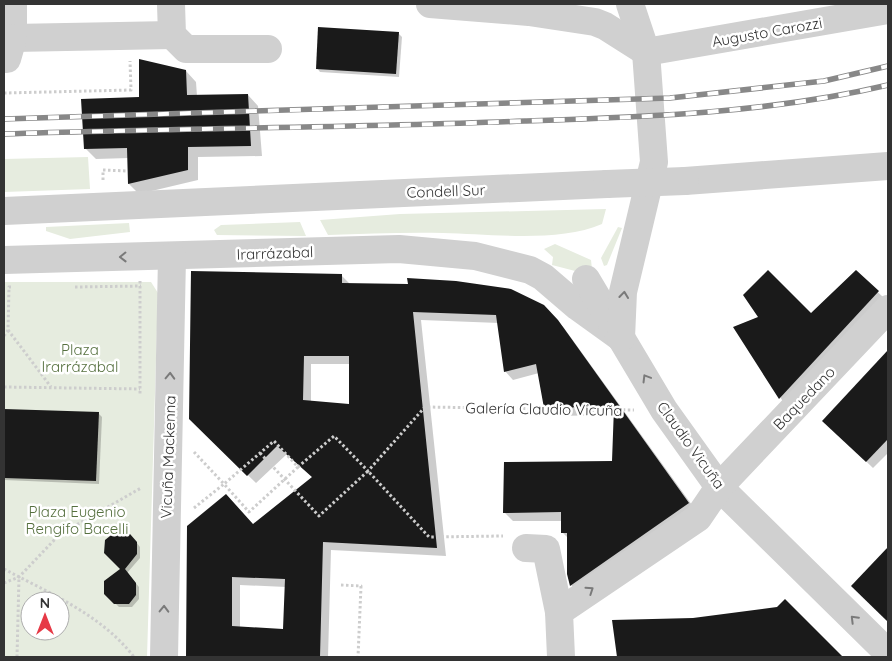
<svg xmlns="http://www.w3.org/2000/svg" width="892" height="661" font-family="Quicksand,sans-serif">
<rect width="100%" height="100%" fill="#fff"/>
<g fill="#e6ecdf" fill-rule="evenodd">
<polygon points="88,157 90,189 4,192 4,159"/>
<path d="M606,209L602,224C558,243 490,234 443,233C404,232 366,234 328,235L320,220L400,214Z"/>
<polygon points="300,222 306,236 217,235 214,230 221,225"/>
<polygon points="129,223 130,232 70,239 46,231 46,227"/>
<polygon points="618,227 622,228 607,265 604,266 601,258"/>
<polygon points="555,244 591,260 592,269 579,272 552,265 553,257 544,249"/>
<path d="M4,282H151L158,293L147,657H4ZM30,601H60V631H30Z"/>
</g>
<g fill="#0003" fill-rule="evenodd">
<polygon points="398,33 402,37 399,77 320,72 317,68"/>
<polygon points="186,71 196,82 197,96 248,95 258,106 262,156 198,157 198,180 139,194 129,184 129,158 96,159 85,148 140,99"/>
<polygon points="856,272 883,297 784,403 735,328 811,315"/>
<path d="M341,275L350,284L543,306L564,328L697,512L579,593L571,585L568,538L563,533V521H513L505,513L614,462L615,415L554,416L545,407L539,373L513,380L505,371L499,323L421,320L446,556L331,550L328,657H187L189,527L253,525L313,478L287,454L256,483L190,419ZM311,364H350V405L311,402ZM240,585L286,587L285,630L240,627Z"/>
<polygon points="888,352 888,453 873,468 824,421"/>
<polygon points="4,410 98,413 102,417 99,484 4,480"/>
<polygon points="133,538 140,547 140,558 127,573 139,587 139,599 132,607 119,607 105,593 122,569"/>
<polygon points="888,549 888,621 853,586"/>
<polygon points="785,601 841,657 619,657 614,621 693,620 778,608"/>
</g>
<g fill="#1a1a1a" fill-rule="evenodd">
<polygon points="318,27 399,32 396,74 316,69"/>
<polygon points="139,59 186,70 187,95 248,94 251,146 188,147 188,170 128,184 127,148 84,149 81,99 139,97"/>
<polygon points="768,270 811,313 856,270 879,291 779,399 733,327 758,317 743,295"/>
<path d="M191,271L342,274V283L408,284L407,278L456,281L511,289L544,305L558,320L689,503L570,586L567,574V533H561V512L503,513L504,462L612,461L614,407L544,408L536,364L504,372L496,315L413,312L437,548L323,542L320,657H186L187,526L226,494L253,524L312,477L277,446L247,476L189,419ZM304,356H349V404L303,400ZM232,577L285,579L283,629L232,626Z"/>
<polygon points="888,350 888,439 866,462 822,421"/>
<polygon points="4,409 99,412 96,481 4,478"/>
<polygon points="115,532 130,534 137,542 137,554 125,569 136,583 136,595 129,604 114,604 104,594 104,581 120,569 104,553 105,540"/>
<polygon points="888,547 888,622 851,586"/>
<polygon points="785,599 843,657 617,657 612,620 693,618 777,607"/>
</g>
<g fill="none" stroke-linecap="round" stroke-linejoin="round">
<g stroke="#cdcdcd" stroke-width="3" stroke-dasharray="2.5 2.5" stroke-linecap="butt">
<polyline points="4,93 131,90 130,61"/>
<polyline points="103,180 103,170 128,171"/>
<polyline points="140,281 140,395"/>
<polyline points="75,287 141,286"/>
<polyline points="8,330 51,387"/>
<polyline points="4,336 8,330 9,287 11,287"/>
<polyline points="4,387 140,389"/>
<polyline points="194,452 224,484 274,441 298,467 334,436 368,471 425,407 634,410"/>
<polyline points="260,453 319,516 368,471 429,537 503,536"/>
<polyline points="194,508 224,484 249,512 298,467"/>
<path d="M4,569C49,593 102,615 134,657"/>
<polyline points="4,583 19,577 59,535 141,488"/>
<polyline points="341,585 361,586 358,657"/>
<polyline points="17,657 19,577"/>
</g>
<g stroke="#d0d0d0" stroke-width="28">
<polyline points="13,4 13,38 172,35"/>
<polyline points="171,4 172,35 186,49 268,49"/>
<polyline points="430,4 529,12 595,22 605,26 646,52"/>
<polyline points="646,52 888,10"/>
<polyline points="4,59 7,59 13,38"/>
<polyline points="685,181 888,166"/>
<polyline points="4,211 607,184"/>
<polyline points="4,260 399,249 475,256 530,270 543,277 578,307 621,338"/>
<polyline points="586,279 664,410 719,487 888,653"/>
<polyline points="621,338 623,292 654,162 646,52 630,4"/>
<polyline points="526,548 546,549 559,612"/>
<polyline points="164,657 172,257"/>
<polyline points="561,657 559,612 698,518 719,487 888,309"/>
</g>
<defs>
<g id="rail">
<polyline points="4,119 670,98 824,81 888,66"/>
<path d="M4,134C178,128 351,128 525,121C646,117 770,113 888,85"/>
</g>
</defs>
<use href="#rail" stroke="#888" stroke-width="5.5"/>
<use href="#rail" stroke="#fff" stroke-width="4" stroke-dasharray="11" stroke-linecap="butt"/>
<polyline stroke="#d0d0d0" stroke-width="28" points="607,184 685,181"/>
</g>
<defs><path id="oneway-chevron" d="M-2-3.5L2.5 0L-2 3.5" fill="none" stroke-width="1.6" stroke-linecap="round" stroke-linejoin="round" transform="scale(1.25)"/></defs>
<g stroke="#7a7a7a">
<use href="#oneway-chevron" transform="translate(123 257) rotate(179)"/>
<use href="#oneway-chevron" transform="translate(624 295) rotate(-84)"/>
<use href="#oneway-chevron" transform="translate(170 376) rotate(-88)"/>
<use href="#oneway-chevron" transform="translate(646 378) rotate(-121)"/>
<use href="#oneway-chevron" transform="translate(590 590) rotate(-34)"/>
<use href="#oneway-chevron" transform="translate(164 609) rotate(-89)"/>
<use href="#oneway-chevron" transform="translate(854 619) rotate(-135)"/>
</g>
<g text-anchor="middle" dominant-baseline="central" stroke-width="5" stroke-linejoin="round" paint-order="stroke">
<g font-size="15" fill="#333" stroke="#fff">
<text transform="translate(767 32) rotate(-10)">Augusto Carozzi</text>
<text transform="translate(446 191) rotate(-2)">Condell Sur</text>
<text transform="translate(275 253) rotate(-2)">Irarrázabal</text>
<text transform="translate(804 398) rotate(-46)">Baquedano</text>
<text transform="translate(544 409) rotate(1)">Galería Claudio Vicuña</text>
<text transform="translate(691 445) rotate(54)">Claudio Vicuña</text>
<text transform="translate(168 457) rotate(-88)">Vicuña Mackenna</text>
</g>
<g font-size="15" fill="#56703f" stroke="#fff">
<text x="80" y="349">Plaza<tspan x="80" dy="17">Irarrázabal</tspan></text>
<text x="77" y="511">Plaza Eugenio<tspan x="77" dy="17">Rengifo Bacelli</tspan></text>
</g>
</g>
<rect width="892" height="661" fill="none" stroke="#333333" stroke-width="10"/>
<g transform="translate(45 616)"><circle r="24" fill="#ffffff" stroke="#adadad"/>
<path d="M0-4L9 19L0 12L-9 19Z" fill="#e63946"/>
<text y="-8" font-size="14" font-weight="bold" text-anchor="middle" fill="#333333">N</text>
</g>
</svg>
